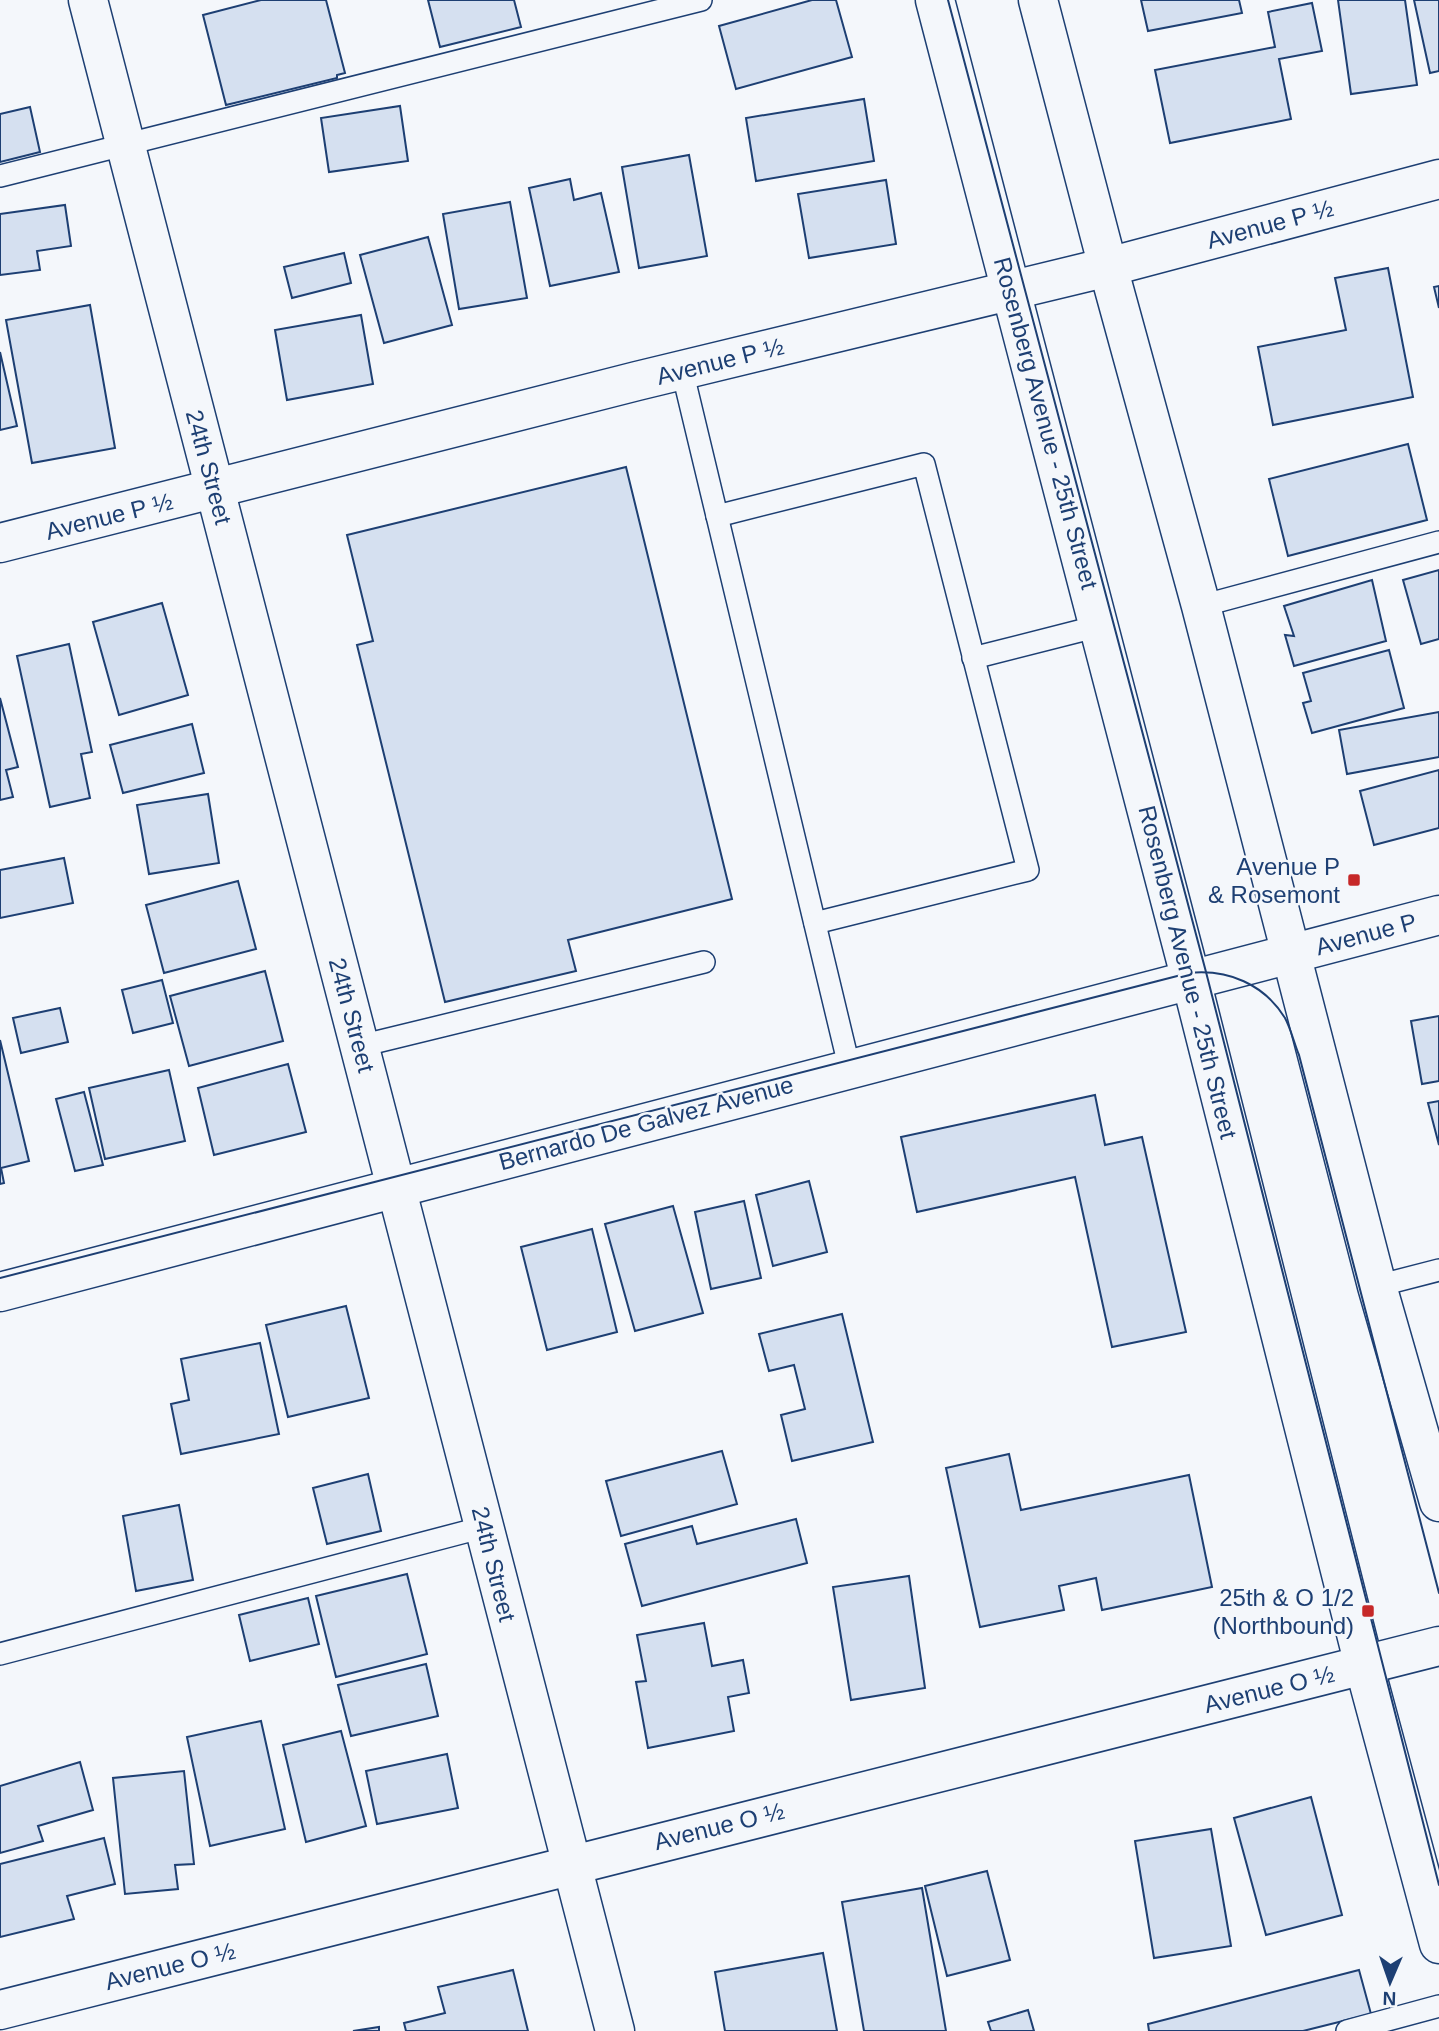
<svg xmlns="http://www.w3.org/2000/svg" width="1439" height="2031" font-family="Helvetica,sans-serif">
<rect width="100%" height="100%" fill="#f4f7fb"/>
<g fill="#d5e0f0" stroke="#1d3f73" stroke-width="2">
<polygon points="261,0 326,0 345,73 337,75 337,78 226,105 203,15"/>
<polygon points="428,0 514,0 521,27 440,47"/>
<polygon points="812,0 836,0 852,57 736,89 719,26"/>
<polygon points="1141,0 1239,0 1242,13 1148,31"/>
<polygon points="1338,0 1405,0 1417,85 1351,94"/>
<polygon points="1414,0 1439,0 1439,71 1430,73"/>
<polygon points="1312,3 1322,51 1279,59 1291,119 1170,143 1155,70 1275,47 1268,12"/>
<polygon points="864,99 874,161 756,181 746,118"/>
<polygon points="400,106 408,161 329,172 321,118"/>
<polygon points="30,107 40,152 0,162 0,114"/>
<polygon points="689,155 707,256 639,268 622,167"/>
<polygon points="570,179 574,200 601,193 619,272 550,286 529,188"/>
<polygon points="886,180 896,244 809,258 798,194"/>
<polygon points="510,202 527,298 459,309 443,214"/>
<polygon points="65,205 71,246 37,251 40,270 0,275 0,214"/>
<polygon points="428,237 452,325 384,343 360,255"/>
<polygon points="344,253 351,283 292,298 284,267"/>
<polygon points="1388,268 1413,397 1273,425 1258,347 1346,330 1335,278"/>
<polygon points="1439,286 1439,308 1434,287"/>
<polygon points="90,305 115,448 32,463 6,320"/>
<polygon points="361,315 373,384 287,400 275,330"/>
<polygon points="0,352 17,426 0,430"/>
<polygon points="1408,444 1427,520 1288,556 1269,479"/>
<polygon points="626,467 732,899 568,940 576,971 445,1002 357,645 373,641 347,535"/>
<polygon points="1439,570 1439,639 1421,644 1403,580"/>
<polygon points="1372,580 1386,641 1294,666 1285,635 1294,636 1284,606"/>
<polygon points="162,603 188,695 119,715 93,622"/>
<polygon points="69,644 92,752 81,754 90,798 50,807 17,656"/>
<polygon points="1389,650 1404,708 1312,733 1303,703 1311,701 1303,673"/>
<polygon points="0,698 18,767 6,770 13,797 0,800"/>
<polygon points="1439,712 1439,757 1347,774 1339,730"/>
<polygon points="192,724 204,773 123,793 110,745"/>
<polygon points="1439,770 1439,828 1374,845 1360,791"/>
<polygon points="208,794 219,863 149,874 137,805"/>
<polygon points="64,858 73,903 0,918 0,870"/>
<polygon points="238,881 256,949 164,973 146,905"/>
<polygon points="265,971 283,1041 189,1066 170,996"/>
<polygon points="162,980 173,1023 133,1033 122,990"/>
<polygon points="60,1008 68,1042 21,1053 13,1018"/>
<polygon points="1439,1016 1439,1081 1422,1084 1411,1021"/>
<polygon points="0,1040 29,1161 1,1168 4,1183 0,1184"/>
<polygon points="288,1064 306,1132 214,1155 198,1088"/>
<polygon points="169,1070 185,1141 105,1159 89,1088"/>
<polygon points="84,1092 103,1165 75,1171 56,1099"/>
<polygon points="1095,1095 1105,1145 1142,1137 1186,1332 1112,1347 1075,1177 917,1212 901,1137"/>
<polygon points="1439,1101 1439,1145 1428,1103"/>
<polygon points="809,1181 827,1252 773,1266 756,1195"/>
<polygon points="744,1201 761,1278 711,1289 695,1212"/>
<polygon points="673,1206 703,1313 635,1331 605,1224"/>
<polygon points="592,1229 617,1332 547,1350 521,1247"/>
<polygon points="346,1306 369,1398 288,1417 266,1325"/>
<polygon points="842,1314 873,1442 792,1461 781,1415 805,1409 794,1365 769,1371 759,1334"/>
<polygon points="260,1343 279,1434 181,1454 171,1404 189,1400 181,1359"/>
<polygon points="722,1451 737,1504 621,1536 606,1481"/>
<polygon points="1009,1454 1021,1510 1189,1475 1212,1587 1102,1610 1096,1578 1059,1586 1064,1610 980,1627 946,1468"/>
<polygon points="368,1474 381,1531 327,1544 313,1488"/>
<polygon points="179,1505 193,1580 136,1591 123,1516"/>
<polygon points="796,1519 807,1563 642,1606 625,1544 692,1526 697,1544"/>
<polygon points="407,1574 427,1654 336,1677 316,1596"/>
<polygon points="909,1576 925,1688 851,1700 833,1587"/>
<polygon points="308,1598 319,1644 250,1661 239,1615"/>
<polygon points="704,1623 712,1666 743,1660 749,1693 728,1697 734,1731 648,1748 636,1682 646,1681 637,1635"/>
<polygon points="426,1664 438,1716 351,1736 338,1685"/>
<polygon points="261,1721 285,1829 210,1846 187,1737"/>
<polygon points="341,1731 366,1826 306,1842 283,1745"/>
<polygon points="447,1754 458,1808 377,1824 366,1771"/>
<polygon points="80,1762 93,1810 38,1826 43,1841 0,1853 0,1786"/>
<polygon points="184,1771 194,1864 175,1865 178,1889 125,1894 113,1778"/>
<polygon points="1311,1797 1342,1915 1266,1935 1234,1818"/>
<polygon points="1211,1829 1231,1946 1154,1958 1135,1841"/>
<polygon points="104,1838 115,1884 67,1896 74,1919 0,1937 0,1864"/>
<polygon points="987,1871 1010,1960 947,1976 925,1886"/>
<polygon points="922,1888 946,2031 864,2031 842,1902"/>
<polygon points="823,1953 837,2031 725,2031 715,1972"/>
<polygon points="513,1970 528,2031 406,2031 404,2023 445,2013 438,1987"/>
<polygon points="1359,1970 1371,2014 1303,2031 1149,2031 1148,2024"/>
<polygon points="1028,2010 1034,2031 991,2031 988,2022"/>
<polygon points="379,2027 379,2031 353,2031"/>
</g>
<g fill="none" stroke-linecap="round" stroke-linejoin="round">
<defs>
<g id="lane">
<polyline points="0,176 701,0"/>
<polyline points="682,370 850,1070"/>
<polyline points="717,516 924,464 1028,870 815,923"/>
<polyline points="1201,606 1439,542"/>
<polyline points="973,658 1099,626"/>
<polyline points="360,1046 704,962"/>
<polyline points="1377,1286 1439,1270"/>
<polyline points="0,1654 484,1527"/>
<polyline points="1347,2031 1439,2006"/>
</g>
<g id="street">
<polyline points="88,0 615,2031"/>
<polyline points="0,543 637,381 1108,267 1439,179"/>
<polyline points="0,2010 1439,1646"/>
</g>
<polyline id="secondary" points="0,1292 1439,915"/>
<g id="primary">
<polyline points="935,0 1191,980 1364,1665 1439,1944"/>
<polyline points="1038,0 1108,267 1201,606 1377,1286 1439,1502"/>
</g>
</defs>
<use href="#lane" stroke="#1d3f73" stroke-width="24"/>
<use href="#street" stroke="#1d3f73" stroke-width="41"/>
<use href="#secondary" stroke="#1d3f73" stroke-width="41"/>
<use href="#primary" stroke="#1d3f73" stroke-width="41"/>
<use href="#lane" stroke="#f4f7fb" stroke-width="21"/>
<use href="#street" stroke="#f4f7fb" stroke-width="38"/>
<use href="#secondary" stroke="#f4f7fb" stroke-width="38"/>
<use href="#primary" stroke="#f4f7fb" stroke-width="38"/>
<g stroke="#1d3f73" stroke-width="2">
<polyline points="948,0 1206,972 1439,1885"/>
<path d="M0,1278L1189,973C1228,969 1264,984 1285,1018C1291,1029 1294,1043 1299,1055L1439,1593"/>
</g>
</g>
<g fill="#c62828" stroke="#f4f7fb" stroke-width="2.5">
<rect x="1347" y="873" width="14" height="14" rx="3.5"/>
<rect x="1361" y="1604" width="14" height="14" rx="3.5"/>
</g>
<g text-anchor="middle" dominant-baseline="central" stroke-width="5" stroke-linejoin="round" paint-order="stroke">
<g font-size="24" fill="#1d3f73" stroke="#f4f7fb">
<text transform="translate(1270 224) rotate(-15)">Avenue P ½</text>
<text transform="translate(720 361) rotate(-14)">Avenue P ½</text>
<text transform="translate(1046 423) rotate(75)">Rosenberg Avenue - 25th Street</text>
<text transform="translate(209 467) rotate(75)">24th Street</text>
<text transform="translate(109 516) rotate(-14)">Avenue P ½</text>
<text transform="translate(1366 934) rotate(-15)">Avenue P</text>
<text transform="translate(1188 972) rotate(76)">Rosenberg Avenue - 25th Street</text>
<text transform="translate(352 1015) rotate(75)">24th Street</text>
<text transform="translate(646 1123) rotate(-15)">Bernardo De Galvez Avenue</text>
<text transform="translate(494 1564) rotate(76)">24th Street</text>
<text transform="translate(1269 1689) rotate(-14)">Avenue O ½</text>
<text transform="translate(719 1826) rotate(-14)">Avenue O ½</text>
<text transform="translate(170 1966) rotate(-14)">Avenue O ½</text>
</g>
<g font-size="24" fill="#1d3f73" stroke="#f4f7fb" text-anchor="end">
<text x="1340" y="866">Avenue P<tspan x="1340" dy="28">&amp; Rosemont</tspan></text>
<text x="1354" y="1597">25th &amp; O 1/2<tspan x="1354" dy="28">(Northbound)</tspan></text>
</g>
</g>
<g transform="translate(1390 1982) rotate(182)" stroke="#f4f7fb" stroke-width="5" paint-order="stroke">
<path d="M0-5L12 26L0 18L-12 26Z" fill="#1d3f73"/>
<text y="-10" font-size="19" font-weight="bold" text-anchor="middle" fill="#1d3f73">N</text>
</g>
</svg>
